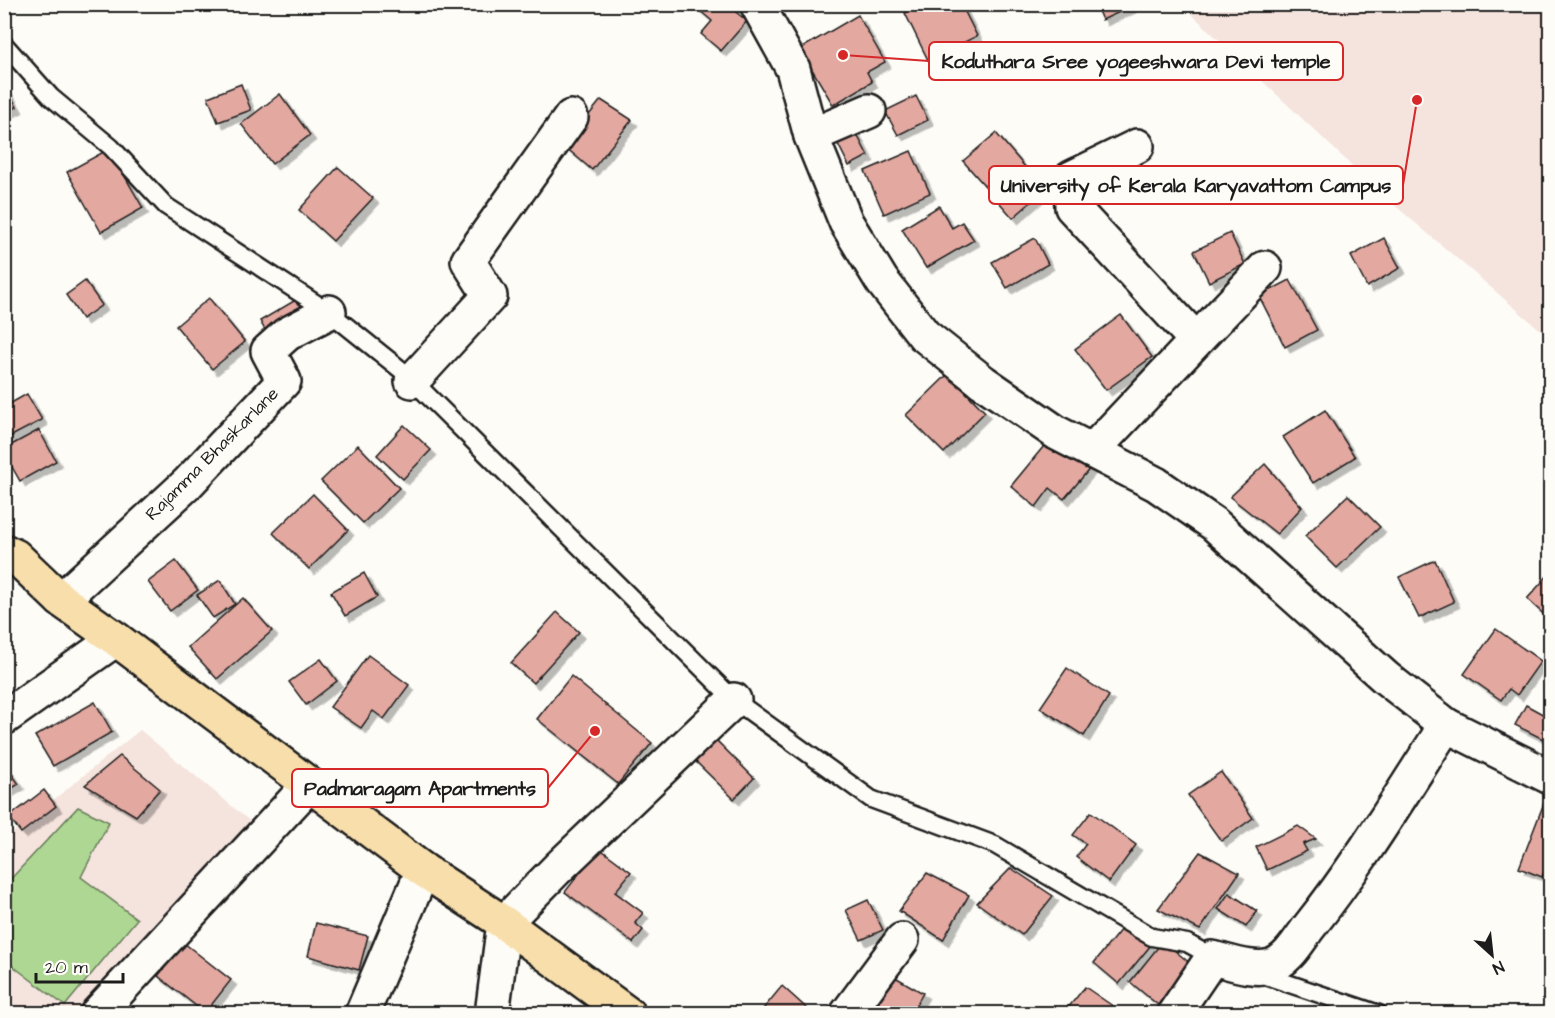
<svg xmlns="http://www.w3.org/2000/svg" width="1555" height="1018" font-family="'Architects Daughter',sans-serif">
<defs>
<filter id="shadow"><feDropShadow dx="5.5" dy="5.5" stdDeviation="0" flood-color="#0004"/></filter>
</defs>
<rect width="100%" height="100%" fill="#fdfcf7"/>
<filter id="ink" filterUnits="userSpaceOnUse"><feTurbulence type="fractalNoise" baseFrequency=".0167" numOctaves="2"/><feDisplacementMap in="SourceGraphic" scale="12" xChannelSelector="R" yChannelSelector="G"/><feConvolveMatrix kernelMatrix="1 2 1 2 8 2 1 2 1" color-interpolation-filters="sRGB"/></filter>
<g filter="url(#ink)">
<g fill="#f5e3dd">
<polygon points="1182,5 1550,5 1550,338 1384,196"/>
<polygon points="140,730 251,822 219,866 77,1013 5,1014 5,839"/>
</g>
<polygon fill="#aed793" stroke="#657a58" stroke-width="1.5" points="78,807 109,822 81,877 137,919 65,1006 5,960 5,885"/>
<g fill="#e3a8a0" stroke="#1c1c1c" stroke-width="1.5" filter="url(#shadow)">
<polygon points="692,4 736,4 732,9 747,21 721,51 701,34 712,21"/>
<polygon points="922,4 961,4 977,36 928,60 905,13"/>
<polygon points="1095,4 1129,4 1131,7 1102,20"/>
<polygon points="858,15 885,62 867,72 872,82 833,105 800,49"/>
<polygon points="4,84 17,107 4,114"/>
<polygon points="241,84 251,110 218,122 208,97"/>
<polygon points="280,94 310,135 272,164 241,124"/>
<polygon points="916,96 928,120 898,135 885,111"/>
<polygon points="601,100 632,120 592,170 564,146"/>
<polygon points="850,121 868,156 849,166 831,130"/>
<polygon points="996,133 1045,190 1013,218 963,161"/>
<polygon points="109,149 143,208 101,232 67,172"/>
<polygon points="911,151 930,193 884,214 865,171"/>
<polygon points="338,167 373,198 333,241 299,210"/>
<polygon points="939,206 952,228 962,222 974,240 926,268 902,229"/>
<polygon points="1230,233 1245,264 1209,282 1194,251"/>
<polygon points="1035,238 1048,264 1007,288 992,262"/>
<polygon points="1384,238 1400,268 1367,287 1351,256"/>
<polygon points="1290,280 1317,330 1285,347 1259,296"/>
<polygon points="85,281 102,305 82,319 66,295"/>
<polygon points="209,298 245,342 212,369 176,326"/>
<polygon points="299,298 309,316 270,339 260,321"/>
<polygon points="1121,315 1152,357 1106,390 1075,349"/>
<polygon points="948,374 985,412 944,453 906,415"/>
<polygon points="27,394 42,420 4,440 4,407"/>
<polygon points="1325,410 1355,457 1313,483 1283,437"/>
<polygon points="404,425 431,450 403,479 377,455"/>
<polygon points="39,430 56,461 20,481 4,453 4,449"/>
<polygon points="1053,435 1092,466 1064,499 1050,488 1036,507 1011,486"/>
<polygon points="358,445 399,488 363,523 321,481"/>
<polygon points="1265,464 1302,507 1277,534 1230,497"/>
<polygon points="313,494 348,530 309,569 273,533"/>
<polygon points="1348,495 1380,527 1337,568 1305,536"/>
<polygon points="1435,560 1454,602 1419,618 1399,577"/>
<polygon points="176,561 198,590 170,611 148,582"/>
<polygon points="364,573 377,597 345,616 331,592"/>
<polygon points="1550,573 1550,620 1527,599"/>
<polygon points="220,580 235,604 213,618 197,595"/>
<polygon points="243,598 272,631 217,679 188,647"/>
<polygon points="557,612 579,632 533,683 511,663"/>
<polygon points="1496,629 1541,661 1517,695 1509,689 1501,700 1464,674"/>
<polygon points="368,655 409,685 384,719 373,711 361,728 330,707"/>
<polygon points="321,659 337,681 306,705 289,682"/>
<polygon points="1067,668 1109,696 1084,736 1040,708"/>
<polygon points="571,676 652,743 618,784 537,719"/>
<polygon points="95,702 112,732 53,766 35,736"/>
<polygon points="1526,705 1550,718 1550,730 1545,740 1515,725"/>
<polygon points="707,731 754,778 734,799 686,752"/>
<polygon points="120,756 160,789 136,816 85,785"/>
<polygon points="4,763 19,784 4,793"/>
<polygon points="1221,772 1253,818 1221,841 1188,795"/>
<polygon points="44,790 56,806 21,833 9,817"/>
<polygon points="1544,803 1550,805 1550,860 1549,859 1542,877 1519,868"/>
<polygon points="1091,812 1136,845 1109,882 1076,857 1086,844 1073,835"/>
<polygon points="1298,826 1316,839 1303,844 1307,851 1267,870 1256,847"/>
<polygon points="599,848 631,872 615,892 643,913 635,923 643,930 633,943 565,892"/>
<polygon points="1200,852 1239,873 1200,930 1158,909"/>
<polygon points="1011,868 1053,896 1022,935 977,903"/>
<polygon points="927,873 969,895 943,940 899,911"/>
<polygon points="1229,893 1257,911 1246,927 1218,909"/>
<polygon points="868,900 883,930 861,940 846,910"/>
<polygon points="316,923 368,936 359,970 308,956"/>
<polygon points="1125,924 1151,945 1119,984 1094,963"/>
<polygon points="1163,941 1191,964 1158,1005 1130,982"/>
<polygon points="184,943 231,980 205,1013 158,976"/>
<polygon points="890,974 923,993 911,1014 863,1014"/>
<polygon points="782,986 813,1014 759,1014"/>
<polygon points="1085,987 1123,1013 1122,1014 1063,1014"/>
</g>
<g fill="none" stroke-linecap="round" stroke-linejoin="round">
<defs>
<g id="lane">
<polyline points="4,44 51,97 111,147 166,206 329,312 405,373 734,700 871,799 995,845 1152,937 1187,943 1216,959"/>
<polyline points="1260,974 1379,1014"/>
</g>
<g id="street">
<path d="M757,4L793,69L811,136L846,222L882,281L924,335L983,382L1057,433L1156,484L1214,524L1386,678L1446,725C1402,793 1360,863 1309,927C1299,940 1288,961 1271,966C1253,971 1230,962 1212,958L1174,1014"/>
<polyline points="811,136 869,111"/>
<polyline points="1137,146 1071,178 1072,207 1196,340"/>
<polyline points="412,381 490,296 468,261 571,117"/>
<polyline points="1092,451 1265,268"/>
<polyline points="61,600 187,484 284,381 268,351 287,334 329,312"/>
<polyline points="4,718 116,639"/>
<polyline points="1446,725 1550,777"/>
<polyline points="97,1014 309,785"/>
<polyline points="362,1014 423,870"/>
<polyline points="492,1014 504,923 558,868 734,700"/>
<polyline points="847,1014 902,940"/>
</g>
<polyline id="primary" points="4,551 15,556 61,600 116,639 423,870 504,923 628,1014"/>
</defs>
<use href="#lane" stroke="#1c1c1c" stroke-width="21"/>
<use href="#street" stroke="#1c1c1c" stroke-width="38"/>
<use href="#primary" stroke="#1c1c1c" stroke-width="38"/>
<use href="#lane" stroke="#fdfcf7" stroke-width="16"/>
<use href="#street" stroke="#fdfcf7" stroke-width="33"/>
<use href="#primary" stroke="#f8deab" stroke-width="33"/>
</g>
</g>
<g text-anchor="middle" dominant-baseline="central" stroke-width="6" stroke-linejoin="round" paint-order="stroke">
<g font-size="18" fill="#1c1c1c" stroke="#fdfcf7">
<text transform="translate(212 454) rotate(-45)">Rajamma Bhaskarlane</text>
</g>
</g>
<path fill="none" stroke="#d62828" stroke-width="2" d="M843 55L929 61M1417 100L1403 185M595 731L548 788"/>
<g fill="#d62828" stroke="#fdfcf7" stroke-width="2">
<circle cx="843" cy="55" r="6"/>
<circle cx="1417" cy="100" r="6"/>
<circle cx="595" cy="731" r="6"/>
</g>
<g fill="#fdfcf7" stroke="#d62828" stroke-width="2">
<rect x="929" y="42" width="414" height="38" rx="6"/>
<rect x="989" y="166" width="414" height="38" rx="6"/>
<rect x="292" y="769" width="256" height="38" rx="6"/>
</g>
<g font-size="20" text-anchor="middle" font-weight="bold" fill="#1c1c1c">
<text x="1136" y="68">Koduthara Sree yogeeshwara Devi temple</text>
<text x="1196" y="192">University of Kerala Karyavattom Campus</text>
<text x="420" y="795">Padmaragam Apartments</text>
</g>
<rect width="1555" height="1018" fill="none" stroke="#fdfcf7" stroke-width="24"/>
<rect x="12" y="12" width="1531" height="994" fill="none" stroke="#1c1c1c" stroke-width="2" filter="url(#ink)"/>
<g transform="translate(1492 955) rotate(153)" stroke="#fdfcf7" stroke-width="4.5" paint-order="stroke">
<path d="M0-4.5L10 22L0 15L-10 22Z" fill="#1c1c1c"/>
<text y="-9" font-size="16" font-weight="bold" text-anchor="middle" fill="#1c1c1c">N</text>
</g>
<path d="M36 973v9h87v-9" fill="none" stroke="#1c1c1c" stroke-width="3"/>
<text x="45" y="973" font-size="18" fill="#1c1c1c" stroke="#fdfcf7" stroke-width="4.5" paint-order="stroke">20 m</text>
</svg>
